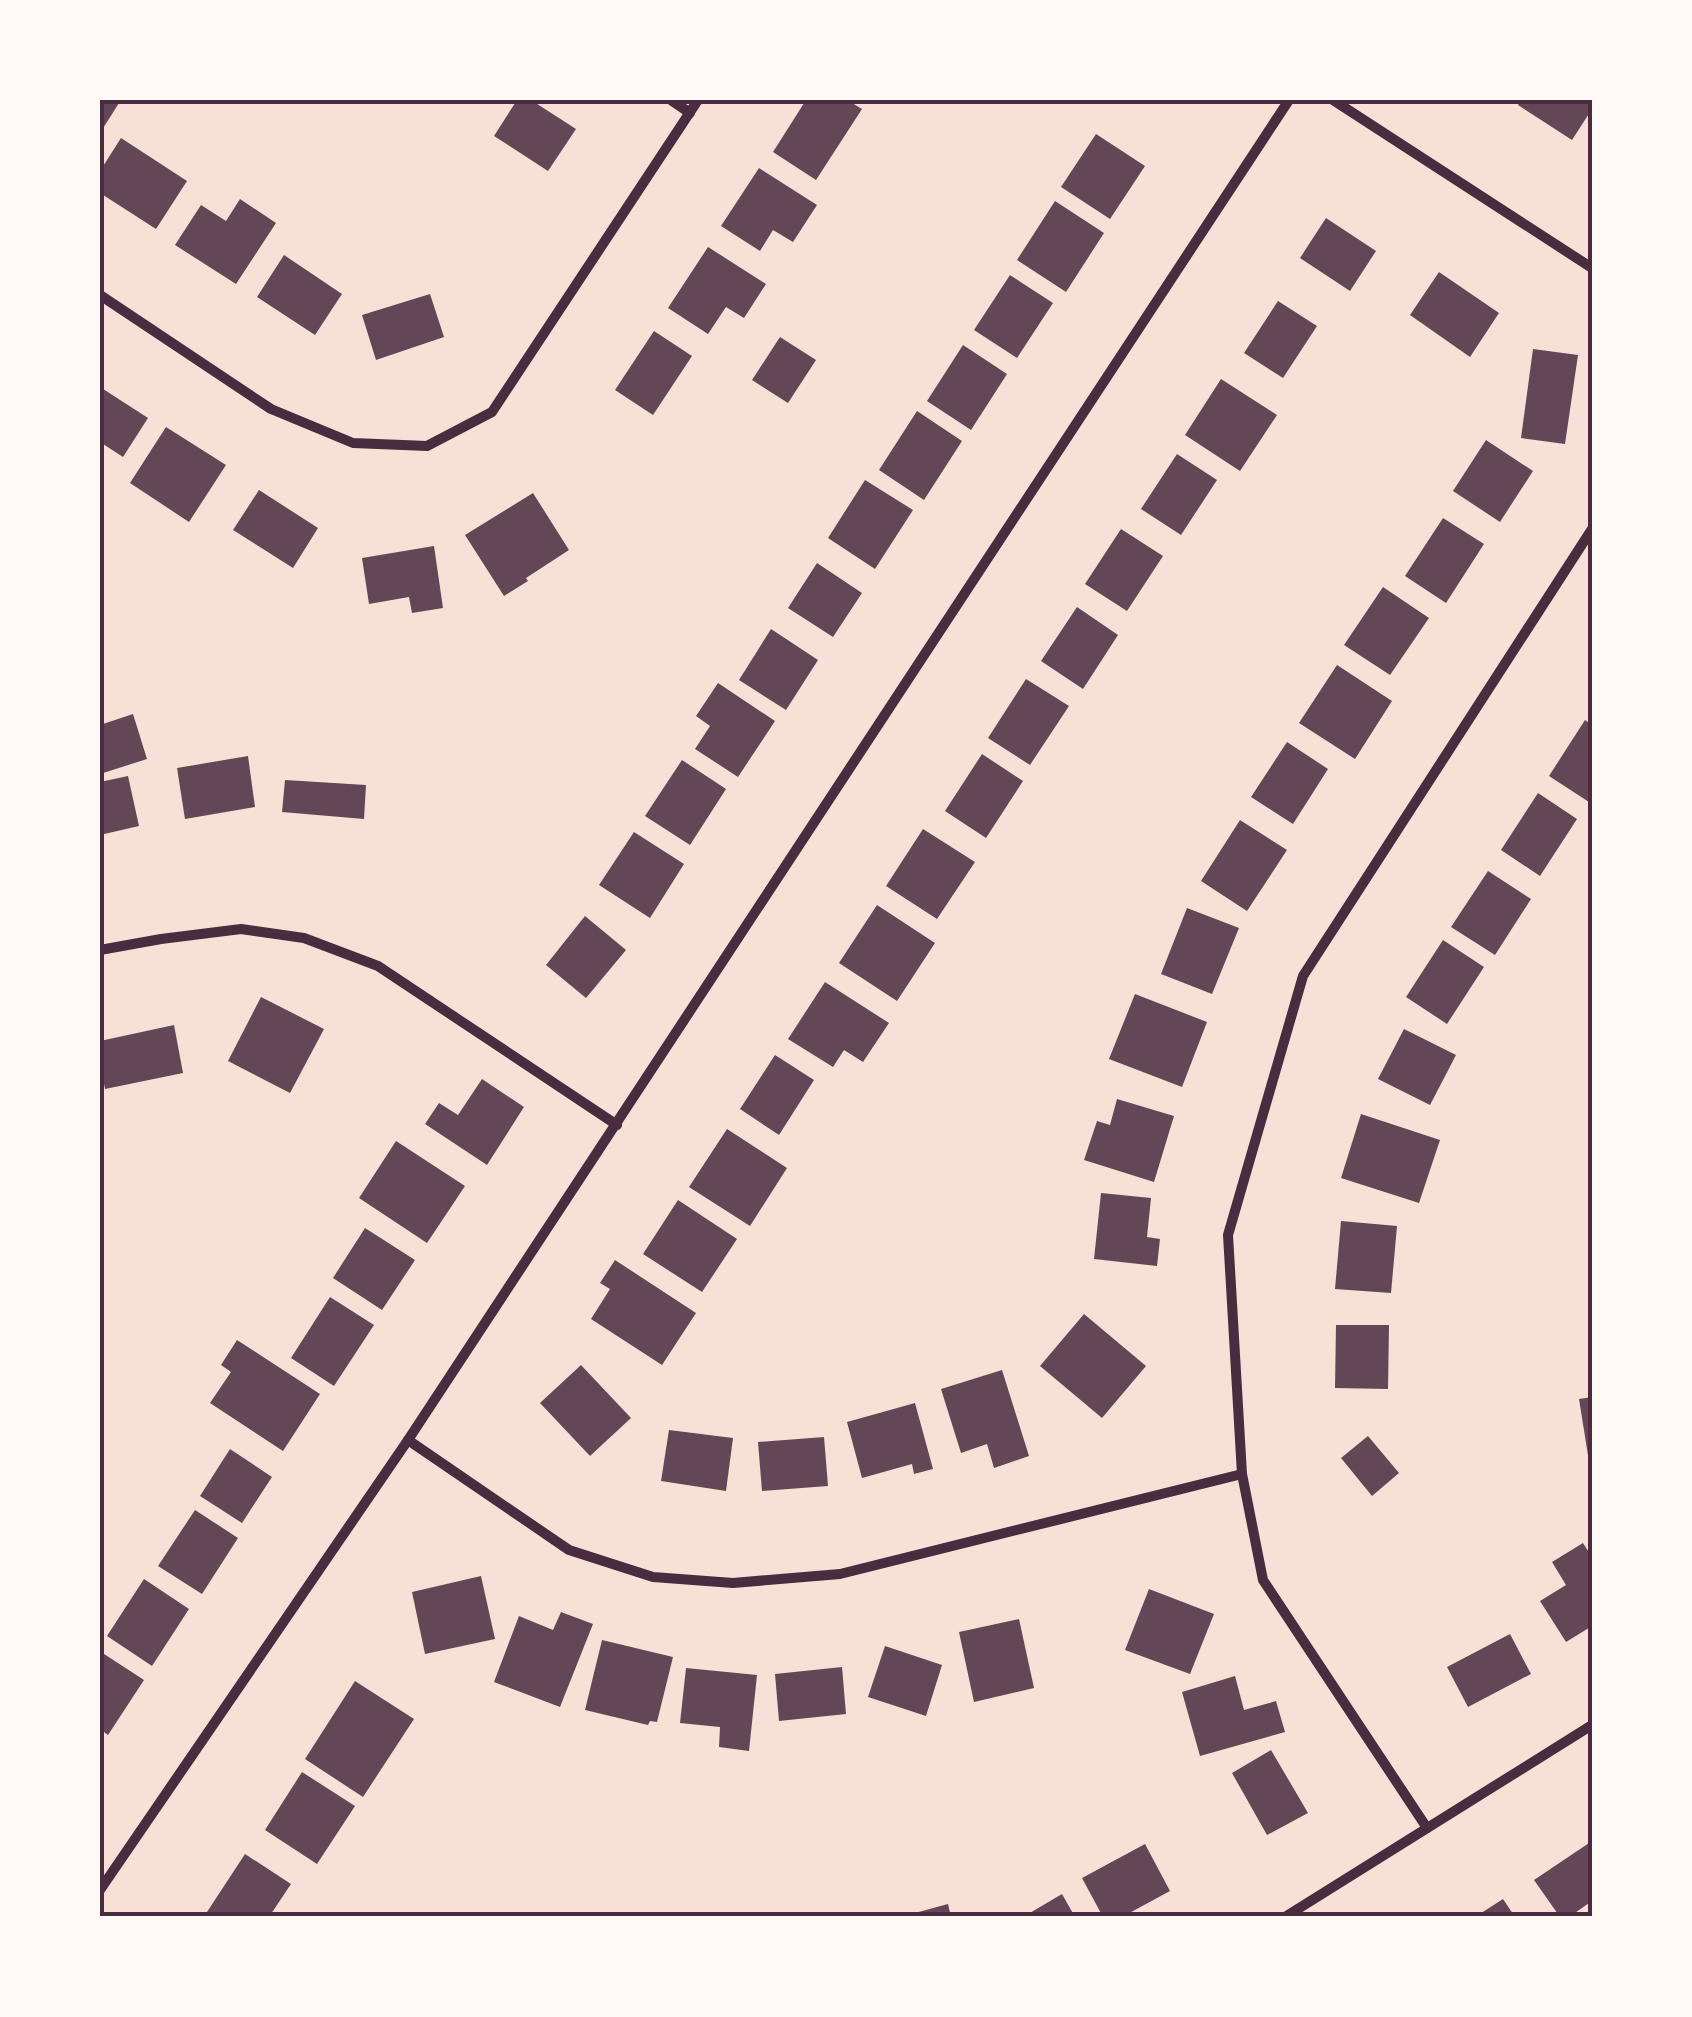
<svg xmlns="http://www.w3.org/2000/svg" width="1692" height="2017" font-family="'Space Grotesk',sans-serif">
<rect width="100%" height="100%" fill="#f7e1d7"/>
<g fill="#644757">
<polygon points="100,100 114,100 119,103 100,133"/>
<polygon points="517,100 531,100 576,129 548,171 494,136"/>
<polygon points="806,100 847,100 862,109 816,180 773,152"/>
<polygon points="1521,100 1592,100 1592,109 1572,140 1518,105"/>
<polygon points="1096,134 1145,166 1110,219 1061,187"/>
<polygon points="121,138 187,181 156,229 100,193 100,171"/>
<polygon points="759,168 817,205 793,242 773,230 760,251 721,226"/>
<polygon points="240,199 276,223 236,284 175,245 201,205 226,221"/>
<polygon points="1055,201 1104,233 1066,292 1017,260"/>
<polygon points="1326,218 1376,251 1350,291 1300,258"/>
<polygon points="708,247 766,284 744,318 726,307 708,334 668,308"/>
<polygon points="284,255 342,294 315,335 257,297"/>
<polygon points="1439,272 1499,313 1470,357 1410,315"/>
<polygon points="1010,275 1053,303 1017,358 974,330"/>
<polygon points="430,294 444,337 376,360 362,315"/>
<polygon points="1278,301 1317,326 1283,378 1244,353"/>
<polygon points="654,331 692,356 653,415 615,390"/>
<polygon points="780,337 816,360 788,403 752,380"/>
<polygon points="963,345 1007,374 971,430 927,401"/>
<polygon points="1533,349 1578,355 1565,444 1521,438"/>
<polygon points="1221,379 1277,415 1240,471 1185,435"/>
<polygon points="100,387 148,418 123,457 100,442"/>
<polygon points="917,411 962,441 924,500 879,470"/>
<polygon points="166,427 226,465 189,522 130,483"/>
<polygon points="1486,440 1533,471 1500,522 1453,491"/>
<polygon points="1177,454 1217,480 1181,535 1141,509"/>
<polygon points="865,480 913,510 875,569 828,538"/>
<polygon points="259,490 318,528 293,568 233,530"/>
<polygon points="533,493 569,550 526,578 528,581 504,596 465,535"/>
<polygon points="1443,518 1484,544 1446,603 1405,576"/>
<polygon points="1121,529 1163,556 1127,611 1085,584"/>
<polygon points="434,546 443,608 412,613 409,597 369,604 362,558"/>
<polygon points="817,563 862,593 833,637 788,608"/>
<polygon points="1383,587 1429,618 1390,675 1344,645"/>
<polygon points="1077,607 1118,635 1083,689 1041,661"/>
<polygon points="771,629 818,660 786,710 739,680"/>
<polygon points="1337,665 1392,701 1355,759 1299,723"/>
<polygon points="1026,679 1069,706 1030,765 988,738"/>
<polygon points="718,683 775,721 738,777 695,749 710,726 696,716"/>
<polygon points="133,714 147,759 100,774 100,725"/>
<polygon points="1585,720 1592,725 1592,804 1549,776"/>
<polygon points="1287,742 1328,769 1293,824 1251,797"/>
<polygon points="982,754 1023,781 986,838 945,811"/>
<polygon points="248,756 255,807 185,819 177,768"/>
<polygon points="682,760 726,789 690,845 645,816"/>
<polygon points="128,776 139,826 100,835 100,782"/>
<polygon points="285,780 366,785 364,819 282,812"/>
<polygon points="1538,793 1577,819 1540,876 1501,850"/>
<polygon points="1240,820 1287,850 1247,911 1201,881"/>
<polygon points="923,829 975,862 937,919 886,886"/>
<polygon points="634,832 684,864 650,918 599,885"/>
<polygon points="1488,871 1531,899 1495,955 1451,927"/>
<polygon points="877,905 935,943 897,1001 839,963"/>
<polygon points="1187,908 1239,928 1212,994 1161,974"/>
<polygon points="585,916 626,950 586,998 546,965"/>
<polygon points="1443,940 1484,967 1447,1024 1406,997"/>
<polygon points="825,982 889,1023 863,1062 844,1050 833,1067 788,1039"/>
<polygon points="1135,994 1207,1022 1182,1087 1109,1059"/>
<polygon points="261,997 324,1029 290,1093 228,1061"/>
<polygon points="174,1025 183,1073 105,1089 100,1062 100,1041"/>
<polygon points="1404,1029 1456,1055 1430,1105 1378,1079"/>
<polygon points="775,1055 814,1080 779,1135 740,1109"/>
<polygon points="482,1079 524,1107 487,1165 425,1124 439,1103 458,1115"/>
<polygon points="1117,1099 1174,1116 1154,1182 1084,1160 1097,1121 1110,1125"/>
<polygon points="1361,1114 1440,1140 1419,1203 1341,1178"/>
<polygon points="727,1129 787,1168 750,1226 689,1187"/>
<polygon points="396,1141 465,1186 427,1243 359,1198"/>
<polygon points="1101,1193 1151,1198 1147,1237 1160,1239 1157,1266 1094,1259"/>
<polygon points="678,1200 737,1239 702,1292 643,1254"/>
<polygon points="1341,1221 1397,1226 1391,1293 1335,1289"/>
<polygon points="365,1228 415,1260 382,1310 333,1278"/>
<polygon points="615,1260 696,1313 662,1365 591,1319 610,1289 600,1283"/>
<polygon points="330,1297 374,1325 334,1386 291,1358"/>
<polygon points="1084,1314 1146,1366 1102,1418 1040,1366"/>
<polygon points="1336,1325 1389,1325 1388,1389 1335,1388"/>
<polygon points="237,1340 320,1394 283,1451 210,1403 231,1372 221,1365"/>
<polygon points="581,1365 631,1418 590,1456 540,1403"/>
<polygon points="1002,1370 1029,1456 994,1468 987,1444 961,1453 941,1389"/>
<polygon points="1592,1397 1592,1468 1590,1468 1579,1399"/>
<polygon points="915,1403 933,1469 914,1474 912,1464 862,1478 847,1422"/>
<polygon points="669,1430 733,1438 726,1491 661,1481"/>
<polygon points="1368,1436 1399,1473 1372,1496 1341,1458"/>
<polygon points="824,1437 828,1486 762,1491 758,1442"/>
<polygon points="230,1449 272,1477 242,1523 200,1496"/>
<polygon points="195,1510 238,1538 202,1594 158,1566"/>
<polygon points="1583,1543 1592,1557 1592,1626 1566,1642 1540,1601 1566,1585 1552,1562"/>
<polygon points="481,1576 495,1639 425,1654 412,1592"/>
<polygon points="144,1579 189,1609 152,1666 107,1636"/>
<polygon points="1149,1589 1214,1614 1190,1674 1125,1650"/>
<polygon points="561,1612 593,1624 560,1707 494,1682 519,1616 553,1630"/>
<polygon points="1019,1619 1034,1688 974,1702 959,1632"/>
<polygon points="1510,1634 1531,1674 1468,1707 1447,1667"/>
<polygon points="602,1640 673,1657 657,1722 650,1721 648,1725 585,1710"/>
<polygon points="885,1646 942,1665 926,1716 868,1697"/>
<polygon points="101,1652 144,1680 108,1735 100,1729"/>
<polygon points="842,1667 846,1714 779,1721 775,1674"/>
<polygon points="686,1668 757,1675 749,1751 719,1747 720,1727 680,1723"/>
<polygon points="1235,1676 1244,1710 1276,1701 1285,1732 1200,1756 1182,1692"/>
<polygon points="355,1681 414,1719 363,1797 305,1759"/>
<polygon points="1271,1750 1308,1813 1267,1835 1232,1773"/>
<polygon points="302,1772 355,1806 317,1864 265,1830"/>
<polygon points="1592,1841 1592,1901 1569,1917 1560,1917 1534,1880"/>
<polygon points="1145,1844 1170,1891 1122,1917 1103,1917 1082,1878"/>
<polygon points="245,1854 291,1884 269,1917 215,1917 207,1912"/>
<polygon points="1062,1894 1075,1917 1023,1917"/>
<polygon points="1503,1899 1515,1917 1475,1917"/>
<polygon points="948,1904 951,1917 905,1917 904,1916"/>
</g>
<g fill="none" stroke-linecap="round" stroke-linejoin="round">
<g stroke="#4a2c40" stroke-width="10">
<polyline points="671,100 690,113"/>
<polyline points="1333,100 1592,268"/>
<polyline points="100,295 271,409 353,443 427,446 492,412 698,100"/>
<polyline points="100,950 161,939 241,929 304,938 378,966 617,1125"/>
<polyline points="408,1440 569,1550 653,1577 733,1583 840,1574 1242,1474"/>
<polyline points="1427,1828 1263,1580 1242,1474 1228,1235 1303,976 1592,529"/>
<polyline points="100,1890 408,1440 1289,100"/>
<polyline points="1285,1917 1592,1725"/>
</g>
</g>
<rect width="1692" height="2017" fill="none" stroke="#fffaf5" stroke-width="205"/>
<rect x="102" y="102" width="1488" height="1812" fill="none" stroke="#4a2c40" stroke-width="4"/>
</svg>
